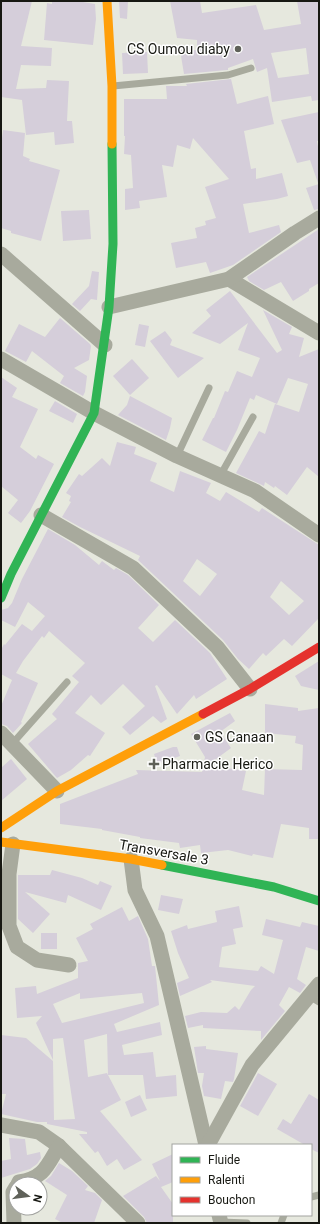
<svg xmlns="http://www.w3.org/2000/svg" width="320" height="1224" font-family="Roboto,sans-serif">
<rect width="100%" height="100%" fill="#e6e8de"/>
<g fill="#d5ceda" fill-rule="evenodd">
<polygon points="1,1 32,1 21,46 52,48 51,66 21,65 16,89 46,88 47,80 69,81 67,121 72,121 74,143 55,145 54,132 26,135 22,100 1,97"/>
<polygon points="52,1 77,1 95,4 96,19 93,45 44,40 47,3 52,4"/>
<polygon points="119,1 128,1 127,19 120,18"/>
<path d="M170,1H200L202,13L256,5L264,30L301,24L297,1H319V100L312,101L311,96L272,102L267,68L257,72L253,59L228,68V70H227L184,74L180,50H197V40L177,38ZM306,48L309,74L278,78L271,53Z"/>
<polygon points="147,52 148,73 123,74 122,53"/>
<polygon points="231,79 237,104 268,96 274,124 244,131 251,169 256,168 256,179 282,173 288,196 277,199 243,204 249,233 279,225 281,232 233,265 210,273 206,262 176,268 171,243 197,238 195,228 206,225 205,221 216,218 205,187 229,179 193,138 190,149 177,145 173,167 162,165 167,197 139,201 140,208 125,210 125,189 133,188 131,155 124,154 125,136 124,136 124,99 167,99 166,86 187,86 186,84"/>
<polygon points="319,112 319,141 317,141 319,152 319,182 318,183 310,160 297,163 281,120"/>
<polygon points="3,130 25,133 23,156 30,159 29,161 60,170 41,241 11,233 11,231 1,228 1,146"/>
<polygon points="319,184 319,209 314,210 306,188"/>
<polygon points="89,210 91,239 63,241 61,211"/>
<polygon points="319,229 319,283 309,289 309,291 293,301 281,282 264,290 249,281 247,277"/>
<polygon points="92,271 99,272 97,300 91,299 80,311 72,304 89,286"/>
<polygon points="230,291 277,353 282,350 263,310 292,327 289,334 304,338 299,357 319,349 319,477 307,467 287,495 275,486 274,488 265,482 264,486 236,473 259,431 265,434 275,404 299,412 308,384 288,378 277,404 256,395 254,400 250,398 237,430 226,452 202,440 213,418 214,418 225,391 228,392 237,371 252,377 260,358 238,350 248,323 220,344 192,333 211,316 206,310"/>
<polygon points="60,318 90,344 91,346 89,360 74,368 87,376 85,392 83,396 60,383 64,376 32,351 26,362 5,351 19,324 45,337"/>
<polygon points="139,324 149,326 145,347 135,345"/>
<polygon points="165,331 172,340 170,345 204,358 178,378 150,341"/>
<polygon points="132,359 149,378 130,395 113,376"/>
<polygon points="1,377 17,388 12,397 38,409 20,447 36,459 38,455 54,464 30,511 21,523 8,513 18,500 1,486"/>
<polygon points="130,396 172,418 170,428 166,440 118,415 127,405"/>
<polygon points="55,401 77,414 73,423 49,411"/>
<path d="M117,442L136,447L134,454L157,463L150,481L174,492L180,471L211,483L206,493L220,501L226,492L259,512L262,508L319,545V618L292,646L284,639L266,656L263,653L249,669L238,659L223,640L138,560L140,556L80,527L62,517L71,502L69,501L71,496L66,493L79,474L82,476L102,458L110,466ZM197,559L217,574L200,596L183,581ZM281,581L304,601L289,615L270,597Z"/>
<polygon points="48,529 75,545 99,565 102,561 114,570 116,568 128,575 159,605 138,628 153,642 175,620 210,653 227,679 196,699 194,695 177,714 157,685 155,686 167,719 161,723 153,716 130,735 122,727 145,706 123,684 101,705 91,695 75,713 105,733 90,756 88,755 71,770 57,778 28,744 57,719 52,714 79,682 72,676 85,663 49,631 44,638 42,636 23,661 16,673 38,683 21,722 22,723 13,733 7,726 1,724 1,706 12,680 1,674 1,650 4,644 5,645 22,624 32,631 45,616 28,602 15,627 1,620 1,610 8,608 12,603 22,579"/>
<polygon points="319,661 319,690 301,686 295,676"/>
<polygon points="265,704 298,708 298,711 319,708 319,839 309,839 309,828 281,824 273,858 253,854 252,856 228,850 201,853 200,845 180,848 179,843 140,838 140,837 102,830 102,829 60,824 60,804 138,774 136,770 202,772 205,757 191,734 230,713 235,721 220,732 231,748 208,765 246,771 242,790 264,795 265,769 302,770 303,745 295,743 296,736 265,733"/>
<polygon points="173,747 177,747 180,756 157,764 154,754"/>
<polygon points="11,759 27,779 1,801 1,768"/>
<polygon points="52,870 82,878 98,885 100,881 112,886 101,910 68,895 66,903 25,892 50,914 33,933 18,919 18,875 50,875"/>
<polygon points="161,895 183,899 179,914 158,910"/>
<polygon points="239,906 243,927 233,929 236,944 222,947 219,967 258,971 261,966 274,974 283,940 262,935 266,919 300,927 302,922 319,926 319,951 306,947 297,979 306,985 300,993 289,987 279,1005 285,1011 261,1040 261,1031 203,1028 203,1025 188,1028 185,1016 201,1012 227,1013 235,1006 239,1010 251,990 255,986 210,980 212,982 180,996 177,983 189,978 178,953 171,931 187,925 188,929 217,922 215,911"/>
<path d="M122,907L129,921L138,916L148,939L152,966H155L159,1005L114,1024L117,1032L160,1022L162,1035L122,1045L124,1055L153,1052L156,1077L176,1075L177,1096L146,1099L143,1075H108L121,1100L100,1111L142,1160L124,1170L117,1159L107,1166L98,1151L95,1153L79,1134H87V1132L47,1124V1122H37L1,1114L6,1094H1V1035L26,1038L53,1061L54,1120L75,1119L63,1038L53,1039V1060L36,1023L42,1016L17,1018L15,988L36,986L37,994L78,978V963L88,961L76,938L93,929L90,924ZM80,993V999L142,993L144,1003L62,1023L53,1004ZM107,1034L108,1075L107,1073L88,1077L84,1040Z"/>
<rect x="41" y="933" width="16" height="16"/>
<polygon points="206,1046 206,1049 238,1053 234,1079 233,1082 225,1081 221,1099 204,1096 202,1086 204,1073 198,1073 194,1047"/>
<polygon points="258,1073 277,1084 258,1116 240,1106"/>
<polygon points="309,1094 319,1100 319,1153 311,1149 311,1145 305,1145 277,1129 283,1119 291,1124"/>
<polygon points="140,1095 147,1110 131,1117 125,1102"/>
<polygon points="9,1138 25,1139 27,1155 40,1152 41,1158 37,1164 30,1169 1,1178 1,1161 11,1159"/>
<polygon points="173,1154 173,1182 161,1187 173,1204 173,1223 147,1223 144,1217 123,1196 156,1176 160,1181 152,1164"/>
<polygon points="59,1163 72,1171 88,1186 85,1190 95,1193 102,1200 94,1223 63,1223 55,1219 67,1195 45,1181 51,1176"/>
</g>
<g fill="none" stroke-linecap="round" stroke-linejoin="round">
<g stroke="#a8aa9d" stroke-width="7">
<polyline points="113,86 228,75 251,68"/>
<polyline points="177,456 209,388"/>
<polyline points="220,476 253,417"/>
<polyline points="12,744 67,682"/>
<polyline points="309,996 319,1002"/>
<polyline points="311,1197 319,1195"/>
<polyline points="221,1222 247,1223"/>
<polyline points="281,1223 284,1215"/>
</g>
<g stroke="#a8aa9d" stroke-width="15">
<polyline points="1,254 105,345"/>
<polyline points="229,279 319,333"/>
<polyline points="109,307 229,279 295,233 319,218"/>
<polyline points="1,359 94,413 177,456 255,491 319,535"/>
<polyline points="41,515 133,568 217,647 250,689"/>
<polyline points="1,733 57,791"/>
<polyline points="13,844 9,874 9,926 17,947 37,960 69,965"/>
<polyline points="131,859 135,890 157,936 206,1145"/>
<polyline points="1,1125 39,1132 59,1146 138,1223"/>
<polyline points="208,1145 252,1065 319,984"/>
<path d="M18,1184L19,1182C44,1178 47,1166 59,1146"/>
<polyline points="219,1215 221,1223"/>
<polyline points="14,1223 13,1192 16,1187"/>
</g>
<g stroke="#30b455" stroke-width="9">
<polyline points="1,598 11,574 94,413 109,307 113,244 112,144"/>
<polyline points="162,865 274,887 319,901"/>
</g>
<g stroke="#ff9f0a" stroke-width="9">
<polyline points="107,1 112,86 112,144"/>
<polyline points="1,828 57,791 203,714"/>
<polyline points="1,842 131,859 162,865"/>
</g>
<polyline stroke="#e5322d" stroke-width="9" points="203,714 250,689 319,647"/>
</g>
<g fill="#5f6159" stroke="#fff" stroke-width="1.5">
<circle cx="238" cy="49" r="4"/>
<circle cx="197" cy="737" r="4"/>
<path d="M152 758h4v4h4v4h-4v4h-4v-4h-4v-4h4z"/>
</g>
<g text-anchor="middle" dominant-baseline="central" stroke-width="3" stroke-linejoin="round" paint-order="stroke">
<g font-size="14" fill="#171812" stroke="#fff" text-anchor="start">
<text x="230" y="49" text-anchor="end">CS Oumou diaby</text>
<text x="205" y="737">GS Canaan</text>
<text x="162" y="764">Pharmacie Herico</text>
</g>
<g font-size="14" fill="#171812" stroke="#fff">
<text transform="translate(164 852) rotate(10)">Transversale 3</text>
</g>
</g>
<rect width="320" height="1224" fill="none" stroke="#171812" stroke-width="4"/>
<rect x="172" y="1144" width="140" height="72" fill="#ffffff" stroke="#a2a3a0"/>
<rect x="180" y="1157" width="20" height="6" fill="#30b455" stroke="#a2a3a0"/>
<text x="208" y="1164" font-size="12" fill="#171812">Fluide</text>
<rect x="180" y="1177" width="20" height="6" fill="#ff9f0a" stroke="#a2a3a0"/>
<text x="208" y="1184" font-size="12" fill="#171812">Ralenti</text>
<rect x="180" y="1197" width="20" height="6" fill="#e5322d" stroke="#a2a3a0"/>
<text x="208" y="1204" font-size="12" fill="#171812">Bouchon</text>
<g transform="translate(28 1196) rotate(104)"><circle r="19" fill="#ffffff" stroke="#a2a3a0"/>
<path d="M0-3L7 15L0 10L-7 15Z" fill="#5f6159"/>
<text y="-6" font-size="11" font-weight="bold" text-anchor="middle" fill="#171812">N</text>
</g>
</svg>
